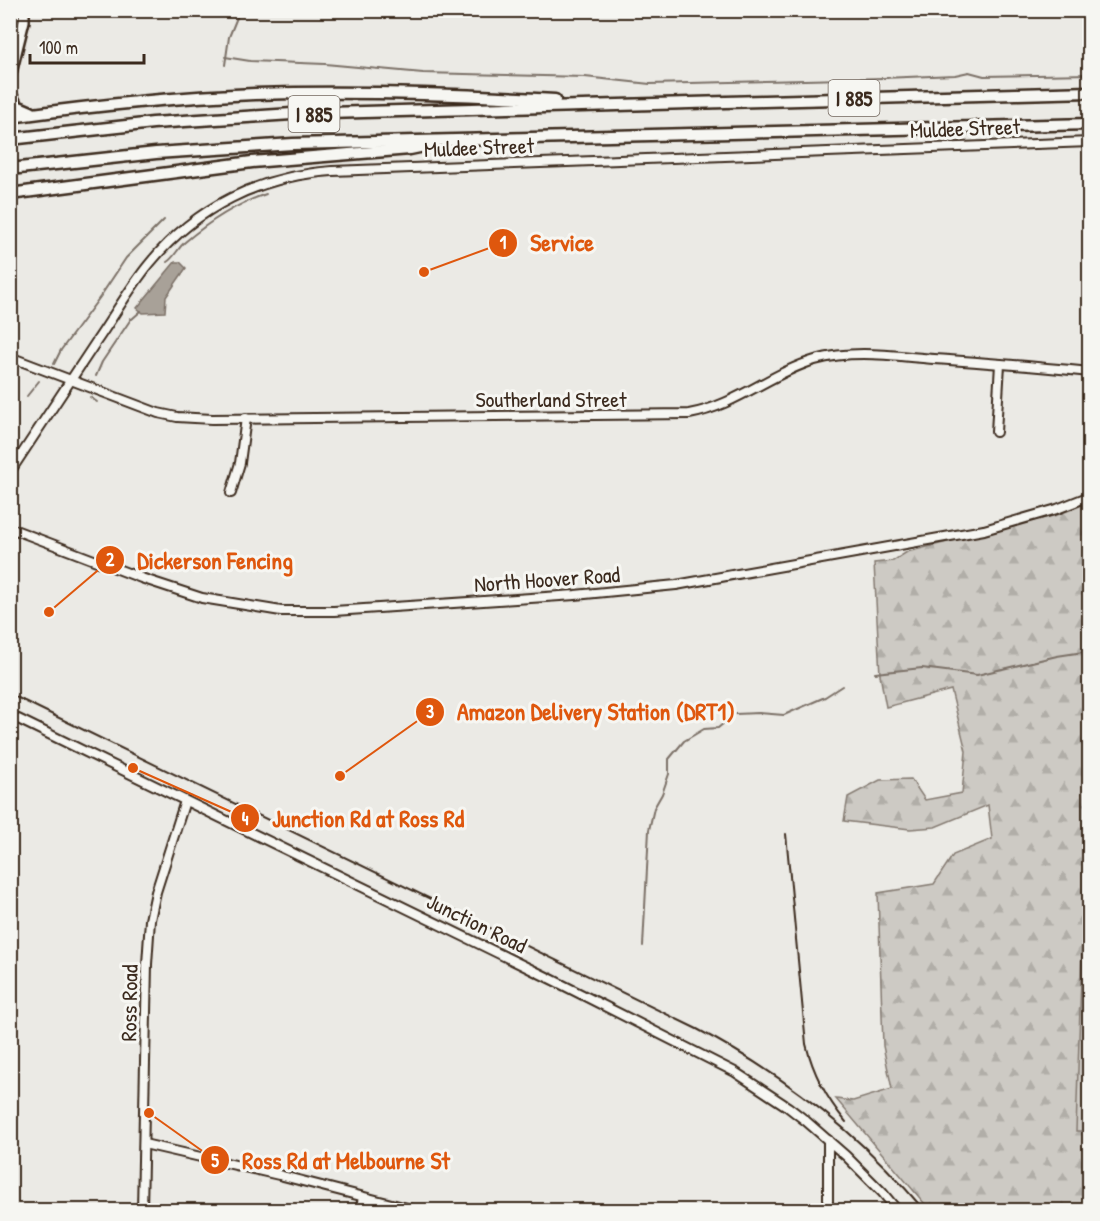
<svg xmlns="http://www.w3.org/2000/svg" width="1100" height="1221" font-family="'Patrick Hand',sans-serif">
<defs>
<pattern id="forest-firs" width="22" height="20" patternUnits="userSpaceOnUse" patternTransform="scale(1.5)"><rect width="22" height="20" fill="#cdcac4"/><path d="M5 1l3.5 6h-7zM16 11l3.5 6h-7z" fill="#b1aea8"/></pattern>
</defs>
<rect width="100%" height="100%" fill="#ebeae5"/>
<filter id="ink" filterUnits="userSpaceOnUse"><feTurbulence type="fractalNoise" baseFrequency=".0167" numOctaves="2"/><feDisplacementMap in="SourceGraphic" scale="12" xChannelSelector="R" yChannelSelector="G"/><feConvolveMatrix kernelMatrix="1 2 1 2 8 2 1 2 1" color-interpolation-filters="sRGB"/></filter>
<g filter="url(#ink)">
<polygon fill="url(#forest-firs)" stroke="#847a71" stroke-width="1.5" points="1082,505 1090,515 1089,1210 930,1210 836,1099 853,1101 892,1089 883,1046 878,893 934,884 953,855 992,839 988,805 935,827 910,829 844,821 848,797 880,780 911,779 925,800 962,793 966,751 951,690 886,707 880,675 874,563 893,561 907,552 1057,515"/>
<polygon fill="#cdcac4" stroke="#847a71" stroke-width="1.5" points="1089,733 1090,1131 1076,1131"/>
<polygon fill="#a8a198" stroke="#7c7167" stroke-width="1.5" points="175,262 180,262 186,268 166,297 165,312 143,313 137,308"/>
<g fill="none" stroke-linecap="round" stroke-linejoin="round">
<g stroke="#7c7167" stroke-width="2">
<polyline points="225,57 250,61 325,64 423,73 585,77 650,84 883,78 955,75 969,72 984,76 1090,74"/>
<polyline points="225,65 229,37 240,10"/>
<path d="M167,262C174,258 178,248 185,242C210,221 236,204 266,194"/>
<polyline points="132,319 141,311"/>
<polyline points="54,364 61,350 100,297 126,258 164,220"/>
<polyline points="96,376 102,362 131,319 130,318"/>
<polyline points="27,396 39,381"/>
<polyline points="90,397 97,402"/>
<polyline points="875,673 922,668 977,675 1057,656 1090,651"/>
<polyline points="643,946 649,830 654,808 662,794 669,774 669,759 684,741 704,729 718,728 735,714 759,713 784,715 825,697 842,686"/>
</g>
<defs>
<g id="minor">
<path d="M10,357L158,413L177,417L212,419L689,414C735,406 771,373 815,360C854,349 895,356 934,359C986,362 1038,367 1090,372"/>
<polyline points="996,432 1000,364"/>
<path d="M10,472C39,428 68,385 96,342C114,316 130,287 150,263C196,207 260,176 332,171L1090,142"/>
<polyline points="231,493 240,463 246,418"/>
<polyline points="10,528 141,578 202,598 281,611 334,611 575,595 676,585 984,530 1057,509 1090,496"/>
<polyline points="10,715 553,980 735,1072 788,1107 806,1121 846,1156 882,1192 897,1210"/>
<polyline points="144,1144 279,1175 415,1210"/>
<polyline points="142,1210 147,964 150,920 156,892 185,801"/>
<polyline points="360,1210 363,1198"/>
<polyline points="828,1210 828,1140"/>
</g>
<g id="major">
<polyline points="10,16 14,10"/>
<polyline points="10,77 24,21 24,10"/>
</g>
<g id="highway">
<polyline points="10,93 17,106 31,112"/>
<path d="M10,117C91,106 173,97 255,94C354,91 456,94 555,100"/>
<polyline points="10,139 153,123 292,114 1090,92"/>
<polyline points="10,169 156,153 293,144 1090,124"/>
<polyline points="10,194 252,162 410,149 429,145"/>
</g>
</defs>
<use href="#minor" stroke="#3b2a1e" stroke-width="12"/>
<use href="#major" stroke="#3b2a1e" stroke-width="14"/>
<use href="#highway" stroke="#3b2a1e" stroke-width="15"/>
<use href="#minor" stroke="#f6f6f2" stroke-width="8"/>
<use href="#major" stroke="#f6f6f2" stroke-width="9"/>
<use href="#highway" stroke="#f6f6f2" stroke-width="10"/>
<g stroke="#3b2a1e" stroke-width="2">
<path d="M10,694L697,1029C785,1075 860,1134 924,1210"/>
<path d="M786,834L806,1044C813,1073 826,1098 846,1122"/>
</g>
</g>
</g>
<g text-anchor="middle" dominant-baseline="central" stroke-width="6" stroke-linejoin="round" paint-order="stroke">
<g fill="#f6f6f2" stroke="#73675e" stroke-width="1.5">
<rect x="828.5" y="80" width="51" height="36" rx="4.5"/>
<rect x="288.5" y="96" width="51" height="36" rx="4.5"/>
</g>
<g font-size="21" font-weight="bold" fill="#3b2a1e">
<text x="854" y="98">I 885</text>
<text x="314" y="114">I 885</text>
</g>
<g font-size="22" fill="#3b2a1e" stroke="#f6f6f2">
<text transform="translate(965 128) rotate(-2)">Muldee Street</text>
<text transform="translate(479 147) rotate(-2)">Muldee Street</text>
<text x="551" y="399">Southerland Street</text>
<text transform="translate(547 579) rotate(-4)">North Hoover Road</text>
<text transform="translate(477 923) rotate(26)">Junction Road</text>
<text transform="translate(129 1003) rotate(-89)">Ross Road</text>
</g>
</g>
<path fill="none" stroke="#df570d" stroke-width="2" d="M424 272L503 243M49 612L110 560M340 776L430 712M133 768L245 818M149 1113L215 1160"/>
<g fill="#df570d" stroke="#f6f6f2" stroke-width="2">
<circle cx="424" cy="272" r="6"/>
<circle cx="49" cy="612" r="6"/>
<circle cx="340" cy="776" r="6"/>
<circle cx="133" cy="768" r="6"/>
<circle cx="149" cy="1113" r="6"/>
<circle cx="503" cy="243" r="15"/>
<circle cx="110" cy="560" r="15"/>
<circle cx="430" cy="712" r="15"/>
<circle cx="245" cy="818" r="15"/>
<circle cx="215" cy="1160" r="15"/>
</g>
<g font-size="18" text-anchor="middle" font-weight="bold" fill="#fff">
<text x="503" y="249">1</text>
<text x="110" y="566">2</text>
<text x="430" y="718">3</text>
<text x="245" y="825">4</text>
<text x="215" y="1167">5</text>
</g>
<g font-size="24" text-anchor="middle" font-weight="bold" fill="#df570d" stroke="#f6f6f2" stroke-width="6" stroke-linejoin="round" paint-order="stroke">
<text x="562" y="251">Service</text>
<text x="215" y="569">Dickerson Fencing</text>
<text x="596" y="720">Amazon Delivery Station (DRT1)</text>
<text x="368" y="827">Junction Rd at Ross Rd</text>
<text x="346" y="1169">Ross Rd at Melbourne St</text>
</g>
<rect width="1100" height="1221" fill="none" stroke="#f6f6f2" stroke-width="36"/>
<rect x="18" y="18" width="1064" height="1185" fill="none" stroke="#3b2a1e" stroke-width="2" filter="url(#ink)"/>
<path d="M30 54v9h114v-9" fill="none" stroke="#3b2a1e" stroke-width="3"/>
<text x="39" y="54" font-size="18" fill="#3b2a1e" stroke="#f6f6f2" stroke-width="4.5" paint-order="stroke">100 m</text>
</svg>
